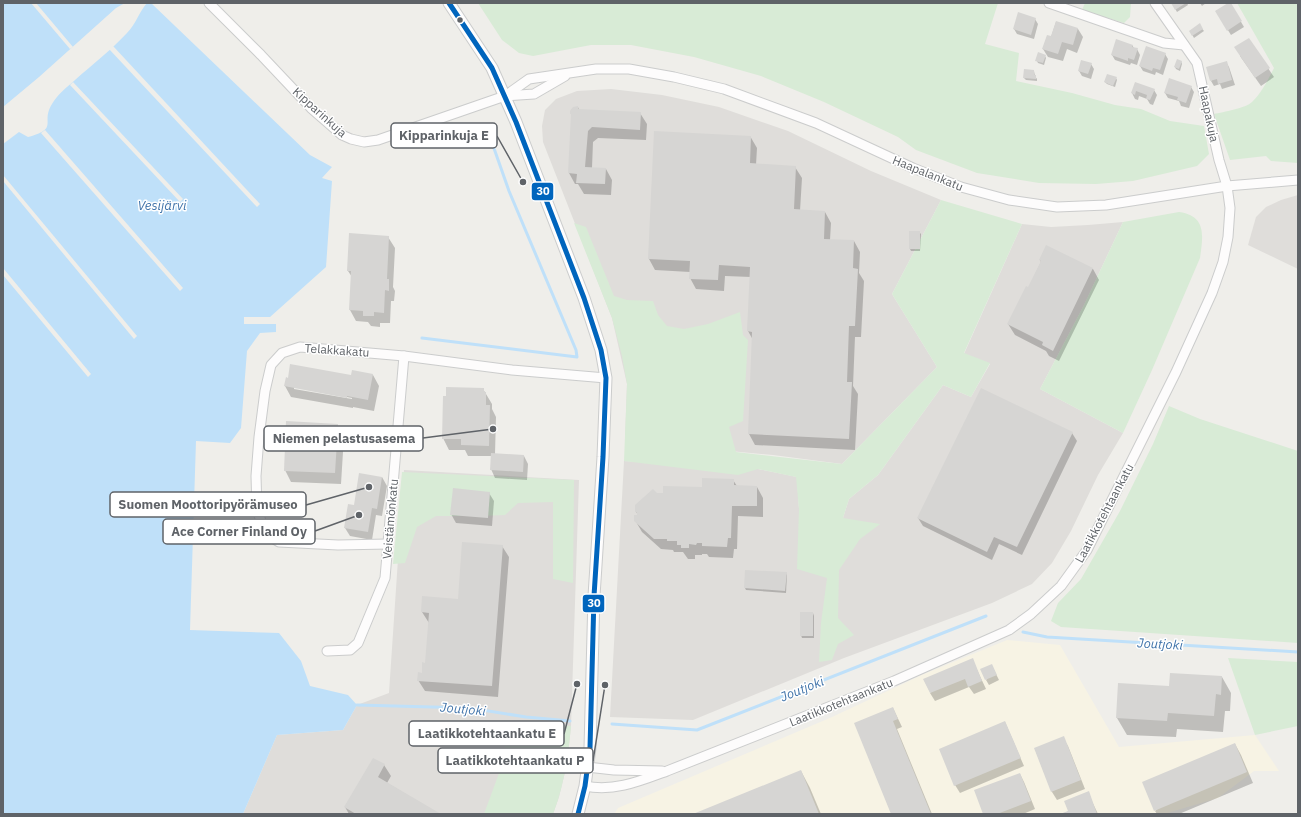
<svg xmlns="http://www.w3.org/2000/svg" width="1301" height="817" font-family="'IBM Plex Sans',sans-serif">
<rect width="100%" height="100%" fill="#efeeea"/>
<polygon fill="#f7f3e4" points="1007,640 1060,645 1119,747 1255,735 1279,771 1254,771 1218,798 1164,814 614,814 618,808 832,717 924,674"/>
<g fill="#dfddda">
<polygon points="611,89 662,95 719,107 788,131 871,171 941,200 892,294 937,367 842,464 773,455 625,441 627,384 612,318 543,142 542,126 545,110 556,99 577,91"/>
<polygon points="1298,195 1298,269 1248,245 1256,217 1266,207 1281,200"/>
<polygon points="1123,222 1084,305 1040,389 1123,433 1098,475 1071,531 1052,563 1032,584 992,603 844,658 693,720 610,717 624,461 758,469 797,477 799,509 839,570 843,518 849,499 878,475 943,385 971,397 990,364 964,354 1022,224 1051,227 1088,225"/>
<polygon points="404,470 579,480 571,726 567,764 559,797 553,814 243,814 277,735 343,730 357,705 389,693"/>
</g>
<g fill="#d8ebd6">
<polygon points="478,3 998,3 985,44 1019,53 1016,81 1072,93 1115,105 1141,109 1170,121 1204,126 1209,154 1197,166 1133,181 1096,184 1039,183 977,173 916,150 898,137 824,102 761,76 694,57 631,45 591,45 533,56 519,53 502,40"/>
<polygon points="1085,3 1131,3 1130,17 1124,23 1082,10"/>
<path d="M1237,3H1298V163L1271,161L1266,156L1230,160L1214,114C1223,112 1246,108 1252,102C1261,94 1269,78 1274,68Z"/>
<polygon points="941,200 1022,224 964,353 990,363 971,397 943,385 878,475 849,499 843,518 880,524 860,539 839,570 838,618 854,635 838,644 832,660 819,662 821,623 827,578 797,569 799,509 796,477 758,469 738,475 624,461 627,384 622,356 612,318 574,223 586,227 614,296 627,300 653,301 658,315 667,326 684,329 708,324 740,312 743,335 748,340 743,421 729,427 736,452 842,464 937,367 892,294"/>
<path d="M1179,212C1207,216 1203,236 1200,258L1152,370L1123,433L1040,389L1084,305L1123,222Z"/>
<polygon points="1169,406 1200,419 1298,451 1298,643 1061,627 1051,621 1058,603 1081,579 1120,511 1153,444"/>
<polygon points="402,472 574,480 573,583 553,579 553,502 518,503 505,515 480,516 436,516 417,527 405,563 393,564"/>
<polygon points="1228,658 1298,662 1298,726 1255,735"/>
<path d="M508,722L571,726C568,757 564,786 553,814H484L502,765Z"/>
</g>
<g fill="#bfe0f9">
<polygon points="3,3 125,3 116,8 39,77 3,107"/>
<path d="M147,3H151L310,155L332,167L322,178L332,181L326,267L270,317H244V324H276V332L260,333L247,351L241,428L230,443L196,441L190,630L279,633L301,661L310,686L348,695L357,705L343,730L277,735L243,814H3V144L19,132L28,137C60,128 40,123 52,104C57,95 67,87 75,80C92,65 111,50 127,33C136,24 139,12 147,3Z"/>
</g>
<g fill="#efeeea">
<polygon points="31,3 36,3 73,47 70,49"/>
<polygon points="113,46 260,204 257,207 109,49"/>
<polygon points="73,82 183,199 180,202 70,85"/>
<polygon points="45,130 183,288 180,291 41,133"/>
<polygon points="3,175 137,336 134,339 3,181"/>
<polygon points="3,268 91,374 88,377 3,275"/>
</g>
<g fill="#0003" fill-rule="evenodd">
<polygon points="1172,3 1187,3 1188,5 1177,12"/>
<polygon points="1200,3 1206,3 1202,6"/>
<polygon points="1230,3 1244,27 1231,35 1216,11"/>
<polygon points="1035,19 1038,24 1034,39 1017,34 1014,29"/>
<polygon points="1056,22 1078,29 1083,37 1077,53 1067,49 1063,61 1048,57 1043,49 1051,37"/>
<polygon points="1199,25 1204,31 1194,38 1190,31"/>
<polygon points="1248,39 1274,77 1261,86 1240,56"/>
<polygon points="1132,45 1134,48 1137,49 1140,55 1137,65 1131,63 1130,65 1115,60 1112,55"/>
<polygon points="1165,54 1168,59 1163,75 1156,72 1155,75 1143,71 1140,66"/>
<polygon points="1045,56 1046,58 1044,65 1038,63 1037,61"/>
<polygon points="1181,61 1182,64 1180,71 1176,69 1175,67"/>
<polygon points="1226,62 1229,67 1235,85 1222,89 1220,84 1214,86 1211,81"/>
<polygon points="1091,64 1094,69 1091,79 1082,76 1079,71"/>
<polygon points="1034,71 1035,76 1037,79 1037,81 1026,80 1024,78"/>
<polygon points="1116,78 1117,80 1115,87 1107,84 1105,82"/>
<polygon points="1136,83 1154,90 1157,95 1153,105 1150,104 1147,99 1139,96 1138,100 1135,99 1132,93"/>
<polygon points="1191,87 1194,92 1189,108 1181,106 1179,101 1168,98 1165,93"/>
<polygon points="578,107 579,110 640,113 647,124 646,140 598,138 593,142 592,168 606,169 612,180 611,195 584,194 578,184 575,184 569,173 572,116 571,114 571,110"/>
<polygon points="750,136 757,148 756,165 795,167 802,178 800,211 825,212 831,223 830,240 854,241 860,252 859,273 864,281 861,337 855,337 853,386 858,394 855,450 755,445 749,434 753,340 748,331 751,277 725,276 724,291 696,289 690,278 690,272 655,270 649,259"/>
<polygon points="919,232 921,234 920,251 911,251 910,249"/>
<polygon points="388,237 395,248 393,287 395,291 394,301 391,301 390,323 380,323 380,327 371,326 368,322 356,321 350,310 352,277 348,271"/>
<polygon points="1040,260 1093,269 1099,280 1059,361 1049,356 1046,351 1015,335 1008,324 1028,289 1041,262"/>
<path d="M373,375L379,386L374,411L353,407V408L291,397L285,386ZM294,387L352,398V399L294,389Z"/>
<polygon points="483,389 492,404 492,409 496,417 495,454 524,456 528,464 527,480 495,478 491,469 491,456 468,456 465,450 449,450 443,438"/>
<polygon points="337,425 344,436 341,484 291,482 285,470"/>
<polygon points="1072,433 1077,441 1022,555 999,544 992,560 923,526 918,518"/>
<polygon points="382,477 387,486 382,516 376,515 372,540 350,536 345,528 355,506"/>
<polygon points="733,480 737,486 757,487 763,498 763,517 738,516 737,549 734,549 733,558 709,557 707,554 702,554 702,555 695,555 695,559 688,559 683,552 674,552 673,550 661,549 642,532 635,520 638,516 636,511 657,494 703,488"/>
<polygon points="489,493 494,501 492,526 456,523 451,514"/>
<polygon points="502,546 509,557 498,697 425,691 418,680 423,674 426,664 429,623 422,612 423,597 459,600"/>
<polygon points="786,573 787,575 786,593 746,590 745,588"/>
<polygon points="813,613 814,616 814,638 802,638 801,635"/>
<polygon points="972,659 986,689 974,694 969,687 935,701 930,693"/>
<polygon points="994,670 999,680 989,685 986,680"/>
<polygon points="1222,677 1231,693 1230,711 1225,711 1223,732 1177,729 1176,737 1127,735 1117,718 1170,687"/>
<polygon points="893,708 902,727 897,729 932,814 892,814"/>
<polygon points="1005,722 1024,766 960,793 955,785"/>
<polygon points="1063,738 1068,746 1085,789 1057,800 1052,792 1035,749"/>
<polygon points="1235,744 1241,755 1253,783 1179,814 1157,814 1155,811"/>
<polygon points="384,765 391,776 387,783 439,814 349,814 345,807"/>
<polygon points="801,771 810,788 821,814 696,814"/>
<polygon points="1020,774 1024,782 1035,809 1023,814 984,814"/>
<polygon points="1088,793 1098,814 1062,814 1069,811"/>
</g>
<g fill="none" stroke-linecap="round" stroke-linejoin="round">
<g stroke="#bfe0f9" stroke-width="3">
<polyline points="422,338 577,357 576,350 509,191 490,137"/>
<polyline points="1023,632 1047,637 1298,652"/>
<polyline points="357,705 470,708 526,717 570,721"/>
<polyline points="612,724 697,730 986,616"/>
</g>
</g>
<g fill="#d6d5d3">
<polygon points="1171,3 1186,3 1175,10"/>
<polygon points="1228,3 1231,3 1242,21 1227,31 1215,11"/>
<polygon points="1018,12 1036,18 1031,35 1013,29"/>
<polygon points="1056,21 1078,28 1073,45 1062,42 1058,54 1042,49 1047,35 1051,36"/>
<polygon points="1200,23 1203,29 1192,36 1189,31"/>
<polygon points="1249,38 1270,68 1255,78 1234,47"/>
<polygon points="1116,39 1133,45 1132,47 1138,48 1134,60 1128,58 1128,61 1111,55"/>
<polygon points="1146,46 1166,53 1160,70 1153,68 1152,71 1139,66"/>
<polygon points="1038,52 1046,55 1043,63 1035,61"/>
<polygon points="1177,59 1182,61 1179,69 1174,67"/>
<polygon points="1081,60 1092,63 1088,74 1078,71"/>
<polygon points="1227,61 1232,80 1218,84 1217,79 1210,81 1206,67"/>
<polygon points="1024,69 1034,70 1034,75 1036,75 1036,79 1023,78"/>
<polygon points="1107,74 1117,77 1113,86 1104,82"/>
<polygon points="1169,78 1192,86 1186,103 1177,100 1178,97 1164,93"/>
<polygon points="1135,82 1155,89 1150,100 1146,99 1147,95 1136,91 1135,95 1131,93"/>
<polygon points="578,106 578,109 641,112 640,130 592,127 588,131 585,167 606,168 605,184 576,183 577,174 568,173 571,114 570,114 570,111 573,107"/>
<polygon points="654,131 751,136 750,163 796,166 794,209 825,211 824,239 854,240 853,268 858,269 855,326 849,326 847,382 852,382 849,439 748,434 752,332 747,331 750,267 719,265 718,280 689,279 690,261 648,259"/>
<rect x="909" y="231" width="11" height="18"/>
<polygon points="349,233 389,236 387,279 389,279 389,291 385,290 384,313 374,312 374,316 363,316 363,311 349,310 351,271 347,271"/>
<polygon points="1046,245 1093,268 1053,351 1042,345 1043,342 1007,324 1026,286 1028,287 1041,261 1039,260"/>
<polygon points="290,364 351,375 352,370 373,374 368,400 347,396 347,398 284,386 286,377 288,378"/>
<polygon points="446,387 484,388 484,392 486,392 486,405 490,405 489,446 461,445 461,439 442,439 443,396 446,396"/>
<polygon points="981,388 1073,432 1017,547 994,537 987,552 917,518"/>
<polygon points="286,421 338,424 335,473 284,471"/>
<polygon points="491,453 524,455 523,472 490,470"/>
<polygon points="359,473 382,477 377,509 372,508 368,532 344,528 348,504 354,505"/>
<polygon points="702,478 734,479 734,485 757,486 757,506 732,506 731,538 728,538 727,547 702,546 702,543 697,543 696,545 689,544 689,548 681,548 681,545 677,545 677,541 667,541 667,539 654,539 634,521 634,515 637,515 637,512 635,512 635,505 653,489 657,493 663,493 663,486 702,487"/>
<polygon points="453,488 490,492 488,518 450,515"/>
<polygon points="462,542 503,545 492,686 417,681 418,672 422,673 422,662 425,663 429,613 421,612 422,596 458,599"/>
<polygon points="745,570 787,572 785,591 744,588"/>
<rect x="800" y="612" width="13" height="24"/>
<polygon points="973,658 982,681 968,687 965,679 930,693 923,679"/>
<polygon points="992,664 997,675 985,680 980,669"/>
<polygon points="1170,673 1222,676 1221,695 1216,694 1214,716 1168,713 1167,721 1116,718 1118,683 1169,686"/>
<polygon points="893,707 898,719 893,721 931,814 891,814 854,723"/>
<polygon points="1005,721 1021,758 954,786 939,749"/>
<polygon points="1064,736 1081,780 1051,792 1034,748"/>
<polygon points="1235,743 1247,772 1154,811 1142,782"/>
<polygon points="373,758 385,764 378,777 441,814 356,814 344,807"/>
<polygon points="801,770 819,814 693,814"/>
<polygon points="1020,773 1031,801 997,814 983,814 974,790"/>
<polygon points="1089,791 1097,814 1060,814 1068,811 1064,801"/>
</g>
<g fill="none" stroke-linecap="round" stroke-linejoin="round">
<defs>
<g id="minor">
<polyline points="209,3 261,55 311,108 342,135 351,139 364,142 378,140 505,96 534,94 565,76"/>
<polyline points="1049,3 1164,43 1184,45"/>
<polyline points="505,96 529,79 596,69 629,69 674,77 724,89 816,123 913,168 961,187 1009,200 1057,207 1106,205 1227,186 1298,180"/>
<polyline points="388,544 338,545 279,542 271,537 264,529 257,510 256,476 259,437 265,391 271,365 282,353 300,347 404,356 512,370 606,378"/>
<polyline points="327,651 350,650 358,643 385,578 404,356"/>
<polyline points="587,767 614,770 662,771"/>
<path d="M585,786C614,792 640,781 667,771L894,681L1009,630L1031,614L1061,586L1087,550L1176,372L1212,293L1223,262L1228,237L1230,208L1227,186L1219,160L1197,63L1155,3"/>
</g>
<polyline id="tertiary" points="449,3 492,68 516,122 584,298 601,350 606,378 603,457 594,596 590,748 585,786 578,814"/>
</defs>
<use href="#minor" stroke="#cbcccc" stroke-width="11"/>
<use href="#tertiary" stroke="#cbcccc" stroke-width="13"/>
<use href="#minor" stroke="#fdfcfc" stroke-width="9"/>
<use href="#tertiary" stroke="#fdfcfc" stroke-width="11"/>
<defs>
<polyline id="bus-1" points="449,3 492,68 516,122 584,298 601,350 606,378 603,457 594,596 590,748 585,786 578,814"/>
</defs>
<use href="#bus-1" stroke="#fff" stroke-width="8"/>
<use href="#bus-1" stroke="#0065bd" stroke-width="5"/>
</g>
<circle fill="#5f6368" stroke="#fff" stroke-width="1.5" cx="460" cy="20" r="3.5"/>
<g text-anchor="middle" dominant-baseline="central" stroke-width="3" stroke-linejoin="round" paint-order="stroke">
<g font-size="12" fill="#5f6368" stroke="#fff">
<text transform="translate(320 112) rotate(42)">Kipparinkuja</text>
<text transform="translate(1209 114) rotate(78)">Haapakuja</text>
<text transform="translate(928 173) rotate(22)">Haapalankatu</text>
<text transform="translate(337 350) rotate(4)">Telakkakatu</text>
<text transform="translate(1104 513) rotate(-62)">Laatikkotehtaankatu</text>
<text transform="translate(390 519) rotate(-85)">Veistämönkatu</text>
<text transform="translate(841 702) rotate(-22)">Laatikkotehtaankatu</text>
</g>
<g font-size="13" font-style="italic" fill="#4174aa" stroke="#fff">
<text x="162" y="205">Vesijärvi</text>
<text transform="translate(1160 644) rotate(3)">Joutjoki</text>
<text transform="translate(802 689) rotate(-22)">Joutjoki</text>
<text transform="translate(463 709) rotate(5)">Joutjoki</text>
</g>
</g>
<path fill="none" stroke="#5f6368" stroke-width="1.5" d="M523 182L497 136M493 429L423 438M369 487L306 505M359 515L315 531M577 684L564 734M605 685L593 761"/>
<g fill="#5f6368" stroke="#fff" stroke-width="1.5">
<circle cx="523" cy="182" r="4"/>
<circle cx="493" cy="429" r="4"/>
<circle cx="369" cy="487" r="4"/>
<circle cx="359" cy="515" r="4"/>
<circle cx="577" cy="684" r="4"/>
<circle cx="605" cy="685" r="4"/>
</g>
<g fill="#fff" stroke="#5f6368" stroke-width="1.5">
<rect x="391" y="123" width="106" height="25" rx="4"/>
<rect x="264" y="426" width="159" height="25" rx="4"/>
<rect x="110" y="492" width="196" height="25" rx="4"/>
<rect x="163" y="519" width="152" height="25" rx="4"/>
<rect x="409" y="721" width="155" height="25" rx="4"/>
<rect x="438" y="748" width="155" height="25" rx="4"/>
</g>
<g font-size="13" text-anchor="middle" font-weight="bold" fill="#5f6368">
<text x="444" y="140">Kipparinkuja E</text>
<text x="344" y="443">Niemen pelastusasema</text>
<text x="208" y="509">Suomen Moottoripyörämuseo</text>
<text x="239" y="536">Ace Corner Finland Oy</text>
<text x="487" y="738">Laatikkotehtaankatu E</text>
<text x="515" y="765">Laatikkotehtaankatu P</text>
</g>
<g stroke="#fff" stroke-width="1.5">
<rect x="531" y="182" width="23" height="19" rx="4" fill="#0065bd"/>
<rect x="582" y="594" width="23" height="19" rx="4" fill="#0065bd"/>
</g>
<g font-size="11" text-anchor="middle" font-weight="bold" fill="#fff">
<text x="543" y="195">30</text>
<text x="594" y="607">30</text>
</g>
<rect width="1301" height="817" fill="none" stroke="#5f6368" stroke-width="8"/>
</svg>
